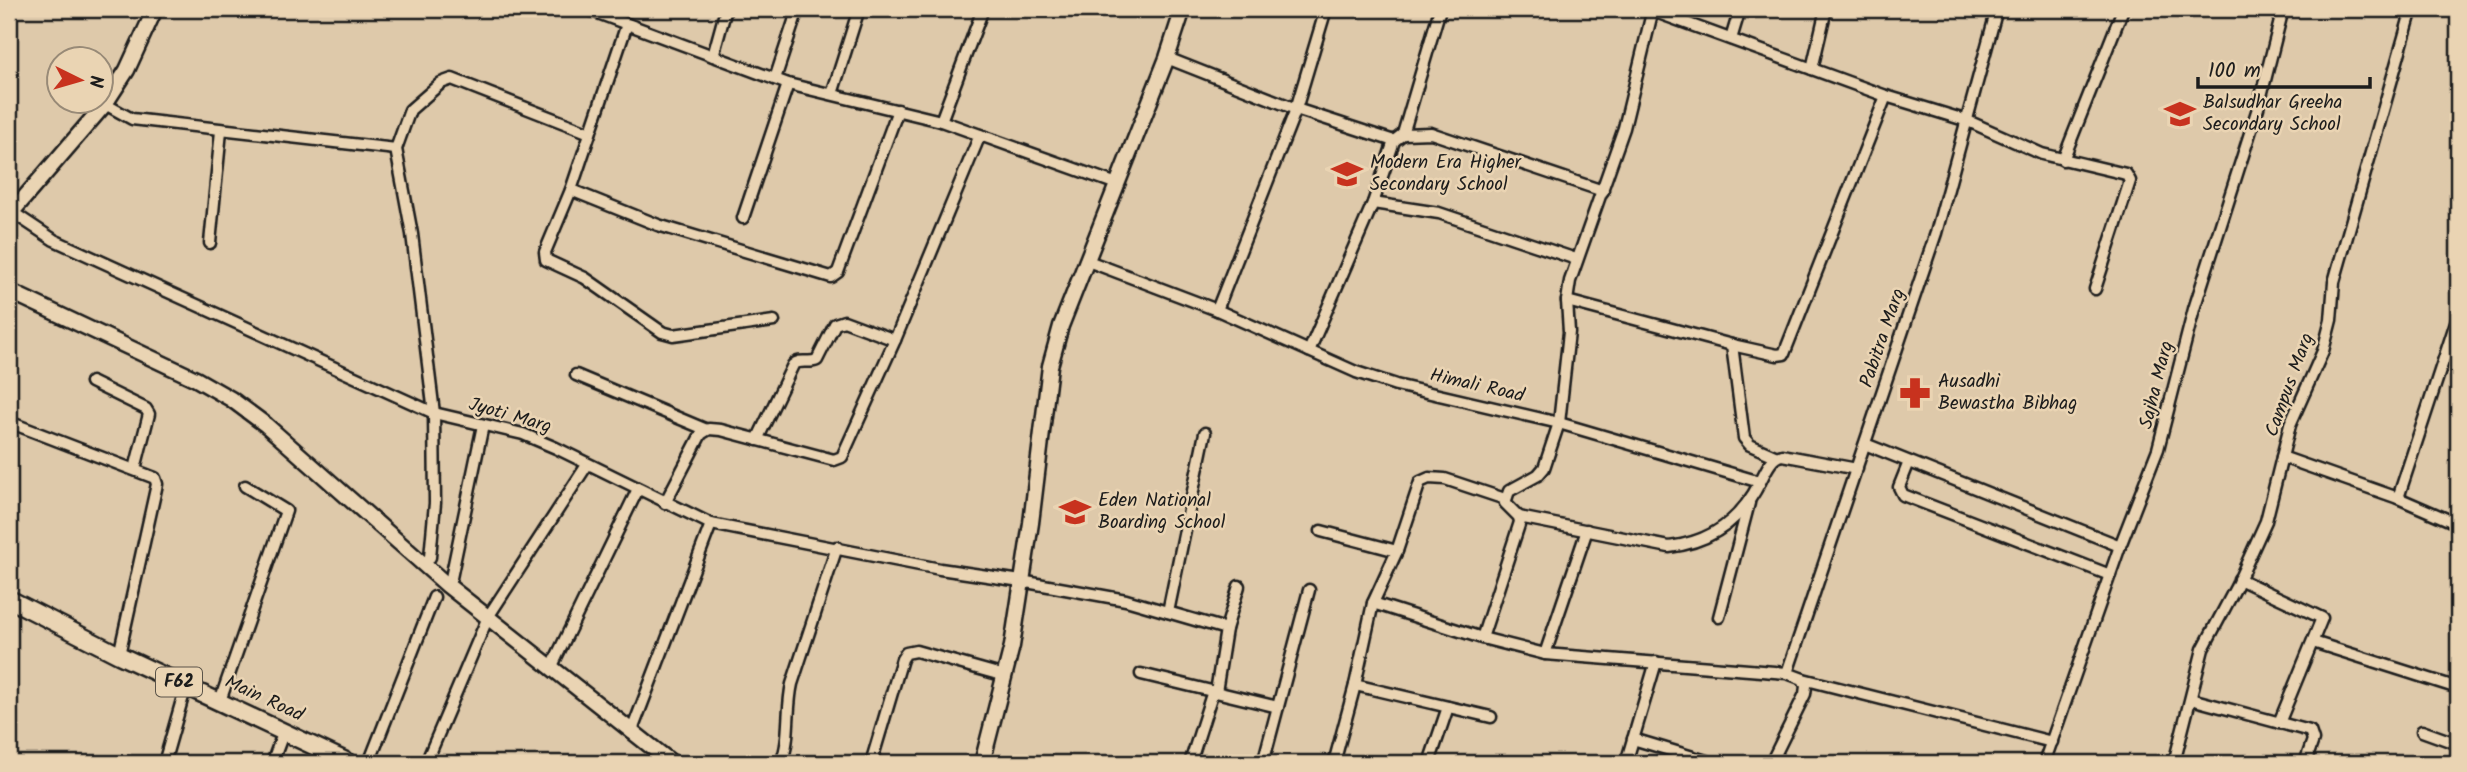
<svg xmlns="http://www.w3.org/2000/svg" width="2467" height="772" font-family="Kalam,sans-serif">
<rect width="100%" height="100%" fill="#dec9aa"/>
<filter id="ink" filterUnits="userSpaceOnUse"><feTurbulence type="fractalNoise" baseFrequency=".0143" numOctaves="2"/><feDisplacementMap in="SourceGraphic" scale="14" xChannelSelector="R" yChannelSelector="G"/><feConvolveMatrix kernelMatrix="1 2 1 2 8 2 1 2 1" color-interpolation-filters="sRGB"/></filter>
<g filter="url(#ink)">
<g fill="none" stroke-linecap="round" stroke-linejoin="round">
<defs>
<g id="street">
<polyline points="587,9 788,84 941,121 1117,184"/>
<polyline points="1653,11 1886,96 1968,121 2042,154 2126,174 2130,181 2095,289"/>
<polyline points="627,24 571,190 545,252 546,260 585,278 662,332 673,335 774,321"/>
<polyline points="1731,39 1740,9"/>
<polyline points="713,56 726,9"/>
<polyline points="1167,58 1296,109 1394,141"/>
<polyline points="1812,69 1826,9"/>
<polyline points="775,79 798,9"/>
<polyline points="832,94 859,9"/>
<polyline points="105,104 132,119 396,149"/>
<polyline points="941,121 983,9"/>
<polyline points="1403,134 1440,9"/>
<polyline points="2063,160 2123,9"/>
<polyline points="571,190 658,225 831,277 838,272 898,110"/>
<polyline points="1373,203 1439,213 1576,259"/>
<polyline points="9,213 12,212 54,240 434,413 523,434 556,448 711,524 940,569 1021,581 1126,600 1226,629"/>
<polyline points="743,218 788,84"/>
<polyline points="210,243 221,131"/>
<path d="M1088,261L1217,310L1356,372L1396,385L1559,423L1760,482C1766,471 1770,458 1782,455L1857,469"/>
<polyline points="1567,301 1732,345 1777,355 1784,354 1886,96"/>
<polyline points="1217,310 1296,109 1326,9"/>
<polyline points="1732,345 1744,438 1750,445 1775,456"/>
<polyline points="1309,351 1373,203 1394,141 1403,134 1431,133 1603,191"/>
<polyline points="576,375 707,430"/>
<polyline points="91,382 146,409 149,414 135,469"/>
<polyline points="9,422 155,478 157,484 119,655"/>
<path d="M757,440L793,365C800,358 809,364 817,360L835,324L844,321L895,340"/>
<polyline points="1865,444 2120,546"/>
<polyline points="2282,457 2398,498 2458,524"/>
<polyline points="1909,462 1899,487 1903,495 2110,575"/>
<polyline points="2398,498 2458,316"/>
<polyline points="665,503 701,434 709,429 721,430 834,460 842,457 895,340 980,135"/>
<path d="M1519,517L1669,547C1712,542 1741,520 1760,482"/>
<polyline points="1321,531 1397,551 1373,603 1355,685 1334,763"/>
<polyline points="1397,551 1420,482 1429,478 1445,479 1505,499"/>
<polyline points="425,565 430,557 435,503 434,413 412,234 396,149 410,110 441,83 452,79 590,133"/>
<polyline points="2239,579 2322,618 2279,723"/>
<polyline points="447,585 451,578 483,425"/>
<polyline points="1373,603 1482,638 1545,654 1787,673 1803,679 1806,686 1805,694 1771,763"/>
<polyline points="1168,612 1205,433"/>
<polyline points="1719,617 1749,503"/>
<polyline points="1482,638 1520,522 1519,517 1505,503 1509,491 1538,475 1544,468 1559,423 1569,332 1567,301 1570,281 1624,128 1653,9"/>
<polyline points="2313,642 2458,688"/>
<polyline points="1545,654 1587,530"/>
<polyline points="551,668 638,489"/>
<polyline points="1787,673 1936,233 1997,9"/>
<polyline points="1141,674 1278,707"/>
<polyline points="1803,679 2052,742"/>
<polyline points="1355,685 1491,717"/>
<polyline points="1216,692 1226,629 1239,586"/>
<polyline points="2191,699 2310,731 2313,740 2305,763"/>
<polyline points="220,701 286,511 245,486"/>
<polyline points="2422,731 2458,744"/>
<polyline points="631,733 711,524"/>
<polyline points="1633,739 1713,763"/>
<polyline points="164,763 186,686"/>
<polyline points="272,763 284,731"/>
<polyline points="369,763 434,597"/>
<polyline points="426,763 488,617 587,465"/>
<path d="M781,763C791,739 786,710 792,684L837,547"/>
<polyline points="871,763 902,659 906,653 916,651 1005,676"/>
<polyline points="1190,763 1213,691"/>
<polyline points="1263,763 1309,590"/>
<polyline points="1429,763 1448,707"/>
<polyline points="1626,763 1656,662"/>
<polyline points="2044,763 2120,546 2158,449 2194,309 2258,108 2283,9"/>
<polyline points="2174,763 2203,649 2236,587 2266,521 2290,425 2323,351 2331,320 2334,282 2412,9"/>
</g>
<g id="secondary">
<polyline points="9,222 12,212 105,104 127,70 155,9"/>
<polyline points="9,291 196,379 231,399 266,425 447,585 672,763"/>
<polyline points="982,763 1012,646 1031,523 1050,366 1061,326 1167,58 1183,9"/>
</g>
<polyline id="primary" points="9,599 119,655 350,763"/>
</defs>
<use href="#street" stroke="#1c1c1c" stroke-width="15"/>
<use href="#secondary" stroke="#1c1c1c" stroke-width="19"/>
<use href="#primary" stroke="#1c1c1c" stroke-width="21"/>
<use href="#street" stroke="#ead4b3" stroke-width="10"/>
<use href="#secondary" stroke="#ead4b3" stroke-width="14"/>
<use href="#primary" stroke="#ead4b3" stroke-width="16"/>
</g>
</g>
<defs>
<symbol id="school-bare" viewBox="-9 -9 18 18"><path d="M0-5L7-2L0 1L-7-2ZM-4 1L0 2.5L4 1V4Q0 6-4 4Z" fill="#c8321e" stroke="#ead4b3" stroke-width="2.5" paint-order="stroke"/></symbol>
<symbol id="pharmacy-bare" viewBox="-9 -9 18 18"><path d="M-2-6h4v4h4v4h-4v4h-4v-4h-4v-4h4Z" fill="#c8321e" stroke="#ead4b3" stroke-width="2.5" paint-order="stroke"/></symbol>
</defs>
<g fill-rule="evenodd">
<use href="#school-bare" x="2158" y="92" width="44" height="44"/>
<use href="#school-bare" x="1325" y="152" width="44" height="44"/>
<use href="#pharmacy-bare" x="1893" y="371" width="44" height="44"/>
<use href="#school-bare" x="1053" y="490" width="44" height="44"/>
</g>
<g text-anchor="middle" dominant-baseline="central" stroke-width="5" stroke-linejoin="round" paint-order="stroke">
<rect fill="#ead4b3" stroke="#5a5349" stroke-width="2" x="156" y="667.5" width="46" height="29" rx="5"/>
<g font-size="18" font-weight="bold" fill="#1c1c1c">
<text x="179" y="682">F62</text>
</g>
<g font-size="19" fill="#1c1c1c" stroke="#ead4b3" text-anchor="start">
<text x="2203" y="103">Balsudhar Greeha<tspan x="2203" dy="22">Secondary School</tspan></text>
<text x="1370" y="163">Modern Era Higher<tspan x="1370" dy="22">Secondary School</tspan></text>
<text x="1938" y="382">Ausadhi<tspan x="1938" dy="22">Bewastha Bibhag</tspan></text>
<text x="1098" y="501">Eden National<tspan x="1098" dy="22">Boarding School</tspan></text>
</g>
<g font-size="19" fill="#1c1c1c" stroke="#ead4b3">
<text transform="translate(1883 338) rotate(-71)">Pabitra Marg</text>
<text transform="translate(2157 385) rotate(-76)">Sajha Marg</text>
<text transform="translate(2290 385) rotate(-70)">Campus Marg</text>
<text transform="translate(1477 386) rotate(13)">Himali Road</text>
<text transform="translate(510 416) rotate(16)">Jyoti Marg</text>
<text transform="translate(264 699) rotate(25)">Main Road</text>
</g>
</g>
<rect width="2467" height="772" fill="none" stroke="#ead4b3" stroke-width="35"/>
<rect x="18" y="18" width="2432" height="737" fill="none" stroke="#1c1c1c" stroke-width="2.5" filter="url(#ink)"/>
<g transform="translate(80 80) rotate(95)"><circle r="33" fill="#ead4b3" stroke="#988a77" stroke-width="2"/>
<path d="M0-5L12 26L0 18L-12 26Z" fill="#c8321e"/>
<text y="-10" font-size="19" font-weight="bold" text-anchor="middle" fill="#1c1c1c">N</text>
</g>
<path d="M2198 77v10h172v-10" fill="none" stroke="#1c1c1c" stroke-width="3.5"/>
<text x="2208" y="77" font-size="21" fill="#1c1c1c" stroke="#ead4b3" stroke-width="5" paint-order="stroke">100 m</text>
</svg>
